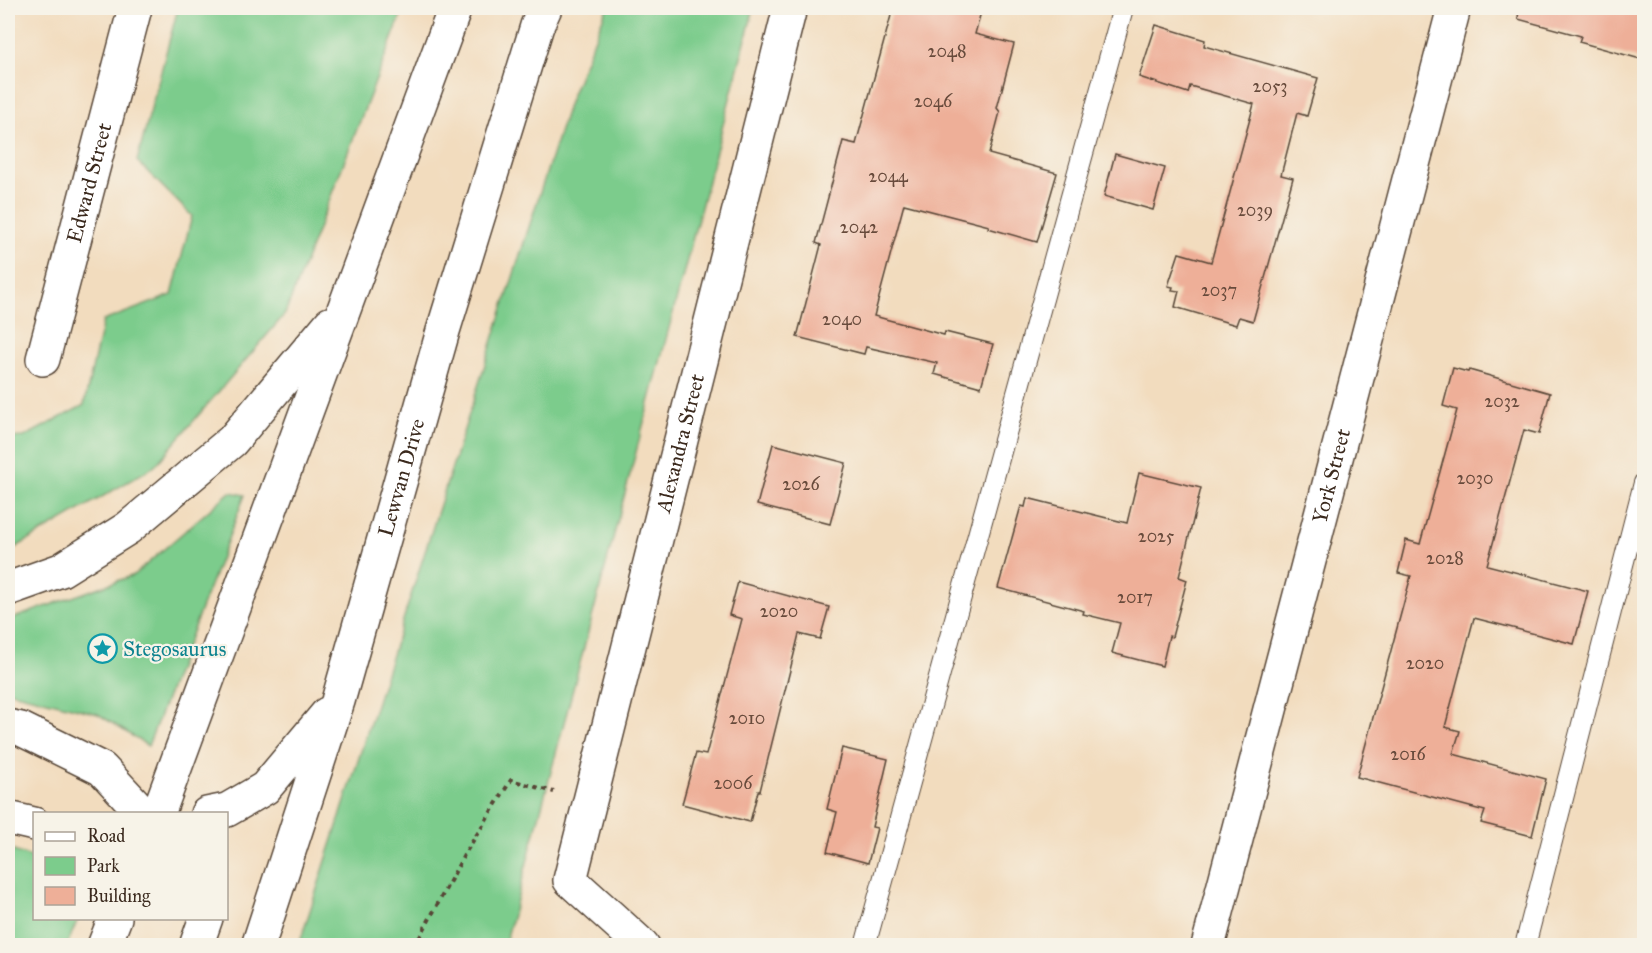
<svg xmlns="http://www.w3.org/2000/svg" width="1652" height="953" font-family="'IM FELL Great Primer',serif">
<rect width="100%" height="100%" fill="#f7f3e8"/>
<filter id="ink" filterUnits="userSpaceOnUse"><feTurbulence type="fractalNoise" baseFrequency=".0167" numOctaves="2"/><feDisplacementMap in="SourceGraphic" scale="12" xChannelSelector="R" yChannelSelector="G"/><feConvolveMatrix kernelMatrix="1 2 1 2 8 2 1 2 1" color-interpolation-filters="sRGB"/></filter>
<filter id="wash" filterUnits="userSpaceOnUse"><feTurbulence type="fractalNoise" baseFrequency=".008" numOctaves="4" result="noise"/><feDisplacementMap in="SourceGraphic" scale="24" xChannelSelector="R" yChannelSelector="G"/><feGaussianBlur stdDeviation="1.35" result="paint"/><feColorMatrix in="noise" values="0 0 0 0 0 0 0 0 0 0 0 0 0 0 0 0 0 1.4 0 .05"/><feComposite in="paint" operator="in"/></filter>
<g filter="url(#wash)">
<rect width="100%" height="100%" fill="#f2dcbe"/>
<g fill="#7ccc8c" stroke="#5c7b55" stroke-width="1.5">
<polygon points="178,8 404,8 285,314 155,466 13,549 8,549 8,438 24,437 84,405 103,321 172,295 192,216 137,161"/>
<polygon points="607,8 754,8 505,945 299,945 570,99"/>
<polygon points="230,492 245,495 148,746 98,714 8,691 8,620 134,575"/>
<polygon points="8,849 34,858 34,918 78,919 67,945 8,945"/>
</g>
<g id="blocks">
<g fill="#eeaf98">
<polygon points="893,8 982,8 975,34 1014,44 997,108 1000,112 989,154 1057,173 1037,242 988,228 989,226 904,204 874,316 944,335 945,332 993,344 981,387 934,374 937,363 866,347 864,354 797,337 821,245 816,243 843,141 856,144"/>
<polygon points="1519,8 1644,8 1644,60 1579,42 1581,36 1518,19"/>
<polygon points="1156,25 1205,40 1204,46 1318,78 1307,116 1297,113 1281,175 1293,178 1253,321 1239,317 1236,325 1175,307 1179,291 1172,290 1173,287 1168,286 1179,253 1211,262 1254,104 1190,86 1188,93 1139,77"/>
<polygon points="1115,154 1165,168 1153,210 1104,196"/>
<polygon points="1453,368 1468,372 1469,370 1550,393 1539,434 1524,430 1487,565 1588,591 1574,644 1474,618 1445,727 1460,731 1453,754 1546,779 1532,836 1481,823 1485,811 1357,777 1411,576 1398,573 1406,540 1420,544 1457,410 1443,406"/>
<polygon points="773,444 846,463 830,524 757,505"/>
<polygon points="1139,473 1201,488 1179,577 1187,580 1172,637 1169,636 1162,666 1112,653 1120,623 1083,614 1084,611 998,588 1021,506 1025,507 1027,498 1127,523"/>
<polygon points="738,582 829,607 820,639 799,634 760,791 758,791 750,822 682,804 696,753 706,755 742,619 729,615"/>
<polygon points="842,748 888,759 872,827 877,828 868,863 827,852 837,812 827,809"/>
</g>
</g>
</g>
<g filter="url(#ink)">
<use href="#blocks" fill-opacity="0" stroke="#564536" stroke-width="1.5"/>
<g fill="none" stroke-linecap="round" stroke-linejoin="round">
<defs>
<g id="service">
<polyline points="865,946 1123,8"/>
<polyline points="1525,946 1644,483"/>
</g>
<g id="minor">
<path id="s1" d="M43,359L135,8"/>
<path id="s2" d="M643,946L570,880L790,8"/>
<path id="s3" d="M1208,946L1454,8"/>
</g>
<g id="secondary">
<polyline points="8,589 61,570 128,528 232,441 330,324"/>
<polyline points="8,726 21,729 102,769 144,814"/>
<polyline points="158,814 455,8"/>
<polyline points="207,814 227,810 265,788 327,714"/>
<polyline points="8,818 34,824"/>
<polyline points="104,946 115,918"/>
<polyline points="196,946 206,918"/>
<path id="s4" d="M258,946L338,701L443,331L537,26L545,8"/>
</g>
</defs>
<use href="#service" stroke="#564536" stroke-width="22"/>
<use href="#minor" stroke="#564536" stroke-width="36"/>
<use href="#secondary" stroke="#564536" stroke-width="36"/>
<polyline stroke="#564536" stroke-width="4" stroke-dasharray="4.5 4.5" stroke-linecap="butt" points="415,946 464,855 511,780 554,792"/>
<use href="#service" stroke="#fff" stroke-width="20"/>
<use href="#minor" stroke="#fff" stroke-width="33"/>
<use href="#secondary" stroke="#fff" stroke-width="33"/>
</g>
</g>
<defs>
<symbol id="sight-ring" viewBox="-11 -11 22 22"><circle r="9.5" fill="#f7f3e8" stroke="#0f9aa8" stroke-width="1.5"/><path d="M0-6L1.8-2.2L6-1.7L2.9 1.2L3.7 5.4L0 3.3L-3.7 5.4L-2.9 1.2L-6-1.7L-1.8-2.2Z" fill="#0f9aa8"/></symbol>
</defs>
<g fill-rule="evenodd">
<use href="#sight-ring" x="86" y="632" width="33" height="33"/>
</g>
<g text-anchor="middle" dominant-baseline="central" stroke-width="4.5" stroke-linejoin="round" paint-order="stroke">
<g font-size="18" fill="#684b3c">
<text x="947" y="51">2048</text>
<text x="1270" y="86">2053</text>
<text x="933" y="101">2046</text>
<text x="888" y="176">2044</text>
<text x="1255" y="210">2039</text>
<text x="859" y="227">2042</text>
<text x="1219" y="290">2037</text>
<text x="842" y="319">2040</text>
<text x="1502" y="401">2032</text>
<text x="1475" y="478">2030</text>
<text x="801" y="484">2026</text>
<text x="1156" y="536">2025</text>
<text x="1445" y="558">2028</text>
<text x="1135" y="597">2017</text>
<text x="779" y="611">2020</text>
<text x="1425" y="663">2020</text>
<text x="747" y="718">2010</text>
<text x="1408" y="754">2016</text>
<text x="733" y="783">2006</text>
</g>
<g font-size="21" fill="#3b2a1e" stroke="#f7f3e8">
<text stroke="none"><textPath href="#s1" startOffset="182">Edward Street</textPath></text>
<text stroke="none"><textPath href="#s2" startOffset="549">Alexandra Street</textPath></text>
<text stroke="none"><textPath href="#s3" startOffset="486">York Street</textPath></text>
<text stroke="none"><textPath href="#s4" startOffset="490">Lewvan Drive</textPath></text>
</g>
<g font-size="21" fill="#0d838f" stroke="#f7f3e8" text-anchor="start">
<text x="123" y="649">Stegosaurus</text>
</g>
</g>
<rect width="1652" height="953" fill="none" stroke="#f7f3e8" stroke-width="30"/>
<rect x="33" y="812" width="195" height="108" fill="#f7f3e8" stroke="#aca397" stroke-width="1.5"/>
<rect x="45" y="832" width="30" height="9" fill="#ffffff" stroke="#aca397" stroke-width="1.5"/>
<text x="87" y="842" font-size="18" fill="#3b2a1e">Road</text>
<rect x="45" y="857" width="30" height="18" fill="#7ccc8c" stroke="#aca397" stroke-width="1.5"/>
<text x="87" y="872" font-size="18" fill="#3b2a1e">Park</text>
<rect x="45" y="887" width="30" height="18" fill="#eeaf98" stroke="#aca397" stroke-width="1.5"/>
<text x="87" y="902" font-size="18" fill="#3b2a1e">Building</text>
</svg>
